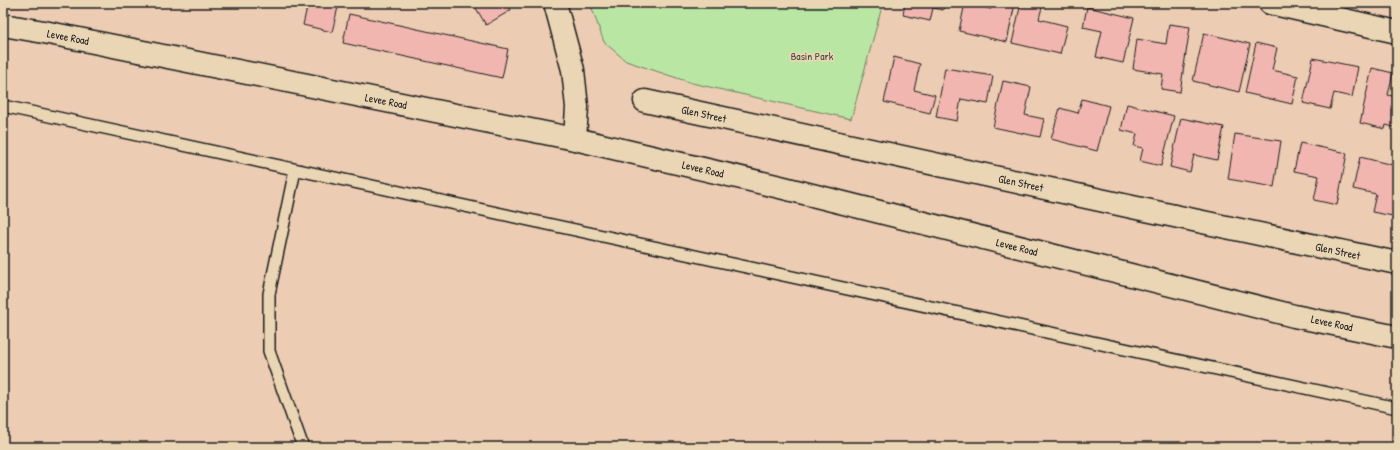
<svg xmlns="http://www.w3.org/2000/svg" width="1400" height="450" font-family="'Patrick Hand',sans-serif">
<rect width="100%" height="100%" fill="#ecccb3"/>
<filter id="ink" filterUnits="userSpaceOnUse"><feTurbulence type="fractalNoise" baseFrequency=".025" numOctaves="2"/><feDisplacementMap in="SourceGraphic" scale="8" xChannelSelector="R" yChannelSelector="G"/><feConvolveMatrix kernelMatrix="1 2 1 2 8 2 1 2 1" color-interpolation-filters="sRGB"/></filter>
<g filter="url(#ink)">
<polygon fill="#bae6a4" stroke="#6b8160" points="590,3 883,3 851,119 692,83 626,61 604,42"/>
<g fill="#f2b6b0" stroke="#1c1c1c">
<polygon points="308,3 339,3 332,32 303,25"/>
<polygon points="473,3 507,3 511,10 486,25"/>
<polygon points="905,3 945,3 943,10 933,8 930,21 903,15"/>
<polygon points="965,3 991,9 992,3 1015,3 1007,42 959,31"/>
<polygon points="1021,3 1043,3 1039,19 1067,26 1060,54 1012,43"/>
<polygon points="1087,7 1134,18 1123,63 1096,57 1102,31 1083,27"/>
<polygon points="349,14 508,49 502,78 343,43"/>
<polygon points="1169,24 1190,27 1180,92 1161,89 1163,74 1133,69 1137,39 1166,44"/>
<polygon points="1204,33 1250,44 1239,92 1193,81"/>
<polygon points="1256,43 1277,48 1272,70 1298,76 1292,104 1245,93"/>
<polygon points="894,57 920,64 914,90 935,95 930,113 884,102"/>
<polygon points="1313,58 1358,67 1352,97 1334,93 1330,109 1303,103"/>
<polygon points="945,68 993,76 988,104 961,99 957,121 936,117"/>
<polygon points="1372,68 1393,73 1388,95 1397,97 1397,128 1386,125 1385,129 1360,123"/>
<polygon points="1003,81 1031,87 1025,115 1044,119 1040,137 993,127"/>
<polygon points="1082,99 1109,106 1097,151 1051,139 1060,108 1078,113"/>
<polygon points="1127,104 1174,116 1161,166 1140,161 1143,148 1134,146 1137,134 1121,130"/>
<polygon points="1181,118 1224,127 1217,160 1194,155 1190,172 1170,167"/>
<polygon points="1235,134 1281,141 1274,187 1228,179"/>
<polygon points="1300,143 1347,153 1337,205 1314,200 1319,176 1294,171"/>
<polygon points="1360,157 1397,166 1397,197 1393,216 1372,212 1376,194 1353,189"/>
</g>
<g fill="none" stroke-linecap="round" stroke-linejoin="round">
<defs>
<g id="lane">
<polyline points="3,106 1397,408"/>
<polyline points="295,170 269,294 269,351 303,447"/>
</g>
<g id="street">
<polyline points="555,3 573,70 577,107 575,139"/>
<polyline points="1270,3 1397,32"/>
<polyline points="645,101 1146,210 1397,263"/>
</g>
<polyline id="highway" points="3,25 44,32 575,139 780,187 1294,316 1397,337"/>
</defs>
<use href="#lane" stroke="#1c1c1c" stroke-width="14"/>
<use href="#street" stroke="#1c1c1c" stroke-width="25"/>
<use href="#highway" stroke="#1c1c1c" stroke-width="25"/>
<use href="#lane" stroke="#ead5b4" stroke-width="11"/>
<use href="#street" stroke="#ead5b4" stroke-width="22"/>
<use href="#highway" stroke="#ead5b4" stroke-width="22"/>
</g>
</g>
<g text-anchor="middle" dominant-baseline="central" stroke-width="3.5" stroke-linejoin="round" paint-order="stroke">
<g font-size="11" fill="#1c1c1c" stroke="#ead5b4">
<text transform="translate(68 37) rotate(11)">Levee Road</text>
<text transform="translate(386 101) rotate(11)">Levee Road</text>
<text transform="translate(704 114) rotate(12)">Glen Street</text>
<text transform="translate(703 169) rotate(13)">Levee Road</text>
<text transform="translate(1021 183) rotate(12)">Glen Street</text>
<text transform="translate(1017 247) rotate(14)">Levee Road</text>
<text transform="translate(1338 251) rotate(12)">Glen Street</text>
<text transform="translate(1332 323) rotate(12)">Levee Road</text>
</g>
<g font-size="11" fill="#3c4437" stroke="#ead5b4">
<text x="812" y="56">Basin Park</text>
</g>
</g>
<rect width="1400" height="450" fill="none" stroke="#ead5b4" stroke-width="16"/>
<rect x="8" y="8" width="1384" height="434" fill="none" stroke="#1c1c1c" stroke-width="1.5" filter="url(#ink)"/>
</svg>
